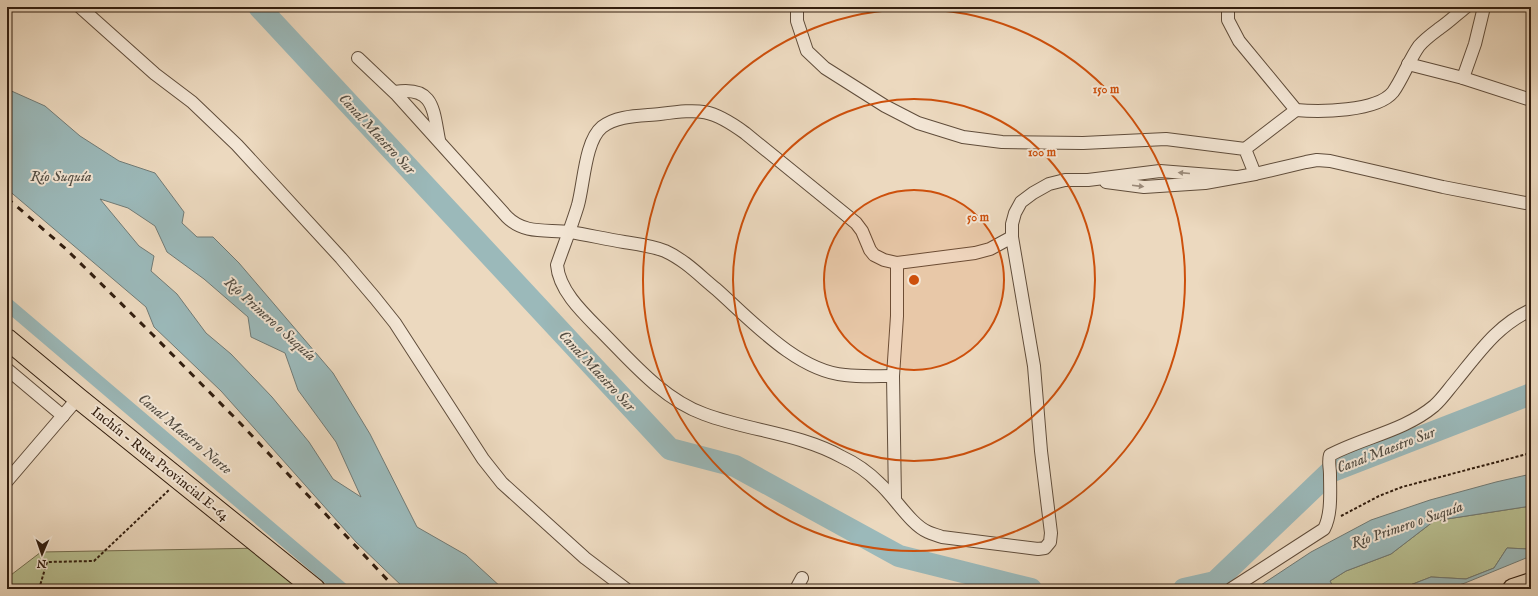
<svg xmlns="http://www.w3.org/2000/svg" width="1538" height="596" font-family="'IM FELL English',serif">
<rect width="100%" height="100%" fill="#ecd9bf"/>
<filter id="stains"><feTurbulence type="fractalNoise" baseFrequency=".005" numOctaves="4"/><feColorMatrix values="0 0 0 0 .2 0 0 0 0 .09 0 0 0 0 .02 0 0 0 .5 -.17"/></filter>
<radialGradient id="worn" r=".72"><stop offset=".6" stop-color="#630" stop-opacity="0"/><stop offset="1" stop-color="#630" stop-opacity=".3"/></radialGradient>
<g fill="#b8bf91" stroke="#756e50">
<polygon points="1531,506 1531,543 1528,549 1507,548 1494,568 1466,579 1431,577 1400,589 1334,589 1330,581 1346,571 1391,554 1434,521"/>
<polygon points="265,548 307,589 7,589 7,578 41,552"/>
</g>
<g fill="#9bb9ba" stroke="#717b76" fill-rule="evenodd">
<path d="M7,89L45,106L80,136L119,161L155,173L184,212L182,223L197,237H213L239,263L333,373L370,434L417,527L466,555L503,589H405L356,542L221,391L154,327L146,307L7,189ZM100,199L128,208L155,226L167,252L204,279L248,317L251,337L285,353L298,390L336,442L361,497L333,479L309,442L272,397L231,354L206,333L177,294L151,271L154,256L139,246Z"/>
<polygon points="1531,474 1531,506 1434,521 1391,554 1346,571 1330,581 1334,589 1255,589 1311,552 1371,520 1430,500 1496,482"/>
<polygon points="1531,543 1531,556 1465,583 1447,589 1400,589 1431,577 1466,579 1494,568 1507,548 1528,549"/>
</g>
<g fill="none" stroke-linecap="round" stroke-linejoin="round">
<polyline stroke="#9bb9ba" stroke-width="13" points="7,304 342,589"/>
<g stroke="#9bb9ba" stroke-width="22">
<polyline points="259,7 670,449 735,466 899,556 1031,589"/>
<polyline points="1184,589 1215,582 1330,472 1531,394"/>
</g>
<defs>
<g id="minor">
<polyline points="80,7 155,74 192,102 237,145 341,258 375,298 395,323 483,459 502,483 585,558 626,589"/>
<polyline points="797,7 797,21 807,51 825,68 885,106 918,123 963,137 1002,142 1083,143 1166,139 1245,149 1255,174"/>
<path d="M1228,7V20L1239,41L1296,110C1319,112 1377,112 1393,92C1403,78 1409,60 1419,46C1425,39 1432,34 1440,28C1449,22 1457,14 1466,7"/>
<path d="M358,58L397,95L507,217C525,235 548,229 570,232C588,235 606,239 624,242C637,244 652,246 665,251C685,260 700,276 716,289C751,320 797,371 845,375C861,377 877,376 893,376"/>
<polyline points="1408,64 1463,78 1531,100"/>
<polyline points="1463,78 1475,44 1484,7"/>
<path d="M395,92C434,86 433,109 439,140"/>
<polyline points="1245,149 1296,110"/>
<polyline points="1106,182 1144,187 1205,183 1255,174 1306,162 1317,160 1330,161 1443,187 1531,204"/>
<path d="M1012,237L990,249L975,253L897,263L884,260L874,255L870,250L862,231L856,223L745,133C711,108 701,109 660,114C641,116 617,115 602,127C585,141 584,183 578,205C572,225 564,245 557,265C559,290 582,312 599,329C630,360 662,399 704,414C749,431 799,433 842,457C855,463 869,473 879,483C894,496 911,525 928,532C932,534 937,535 942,537L1038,549L1045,548L1050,542L1051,533L1041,451L1034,366L1012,237V224L1015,213L1021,202L1033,193L1049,184L1065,180H1088L1160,171L1236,177"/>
<polyline points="7,369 63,416"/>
<polyline points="7,481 78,398"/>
<polyline points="895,499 893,376 897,316 897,263"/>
<polyline points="796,589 802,578"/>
<path d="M1231,589L1324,529C1332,514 1330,491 1330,474C1330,467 1328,462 1330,455C1364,437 1404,431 1434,406C1442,399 1448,390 1454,383C1478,354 1497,325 1531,310"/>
</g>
<g id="primary">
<polyline points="7,339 78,398 315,589"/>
<polyline points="1513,589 1531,583"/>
</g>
</defs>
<use href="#minor" stroke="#604d3b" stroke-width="14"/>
<use href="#primary" stroke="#321e0f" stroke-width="22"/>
<g stroke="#321e0f" stroke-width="2" stroke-dasharray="3 2" stroke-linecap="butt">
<polyline points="1341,516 1379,496 1402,487 1531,453"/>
<polyline points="39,589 47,562 94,561 169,490"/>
</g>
<use href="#minor" stroke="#f3e6d5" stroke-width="12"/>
<use href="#primary" stroke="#ecd9bf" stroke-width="20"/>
<polyline stroke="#321e0f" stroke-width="3" stroke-dasharray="7 7" stroke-linecap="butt" points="7,198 66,249 153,335 240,423 396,589"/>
</g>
<defs><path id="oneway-solid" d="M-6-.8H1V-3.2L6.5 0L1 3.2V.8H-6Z"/></defs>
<g fill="#9c8c7c">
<use href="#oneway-solid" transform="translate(1184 173) rotate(-175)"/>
<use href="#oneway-solid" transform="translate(1138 186) rotate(7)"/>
</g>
<circle cx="914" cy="280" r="90" fill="#cd500c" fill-opacity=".12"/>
<g fill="none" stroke="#cd500c" stroke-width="2">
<circle cx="914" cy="280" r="90"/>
<circle cx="914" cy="280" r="181"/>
<circle cx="914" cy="280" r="271"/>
</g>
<g text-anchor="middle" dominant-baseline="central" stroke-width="4" stroke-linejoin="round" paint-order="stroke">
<g font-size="14" fill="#321e0f" stroke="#f3e6d5">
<text transform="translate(160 464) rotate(39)">Inchín - Ruta Provincial E-64</text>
</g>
<g font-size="15" font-style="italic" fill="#524c42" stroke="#f3e6d5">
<text transform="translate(377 134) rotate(47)">Canal Maestro Sur</text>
<text x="61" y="176">Río Suquía</text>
<text transform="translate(270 319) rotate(42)">Río Primero o Suquía</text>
<text transform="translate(597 371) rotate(47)">Canal Maestro Sur</text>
<text transform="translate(185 434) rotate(40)">Canal Maestro Norte</text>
<text transform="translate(1386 450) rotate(-21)">Canal Maestro Sur</text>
<text transform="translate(1407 525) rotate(-19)">Río Primero o Suquía</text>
</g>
</g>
<circle cx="914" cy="280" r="6" fill="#cd500c" stroke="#f3e6d5" stroke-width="2"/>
<g font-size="12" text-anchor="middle" font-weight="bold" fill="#cd500c" stroke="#f3e6d5" stroke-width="4" stroke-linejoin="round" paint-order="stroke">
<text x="1106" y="93">150 m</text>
<text x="1042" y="156">100 m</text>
<text x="978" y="221">50 m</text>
</g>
<rect width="1538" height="596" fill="none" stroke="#ecd9bf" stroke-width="24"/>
<rect x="8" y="8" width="1522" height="580" fill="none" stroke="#321e0f" stroke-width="2"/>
<rect x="12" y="12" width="1514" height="572" fill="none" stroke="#321e0f"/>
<g transform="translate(42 554) rotate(182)" stroke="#f3e6d5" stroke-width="3" paint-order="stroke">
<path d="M0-3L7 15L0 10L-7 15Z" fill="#321e0f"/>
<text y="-6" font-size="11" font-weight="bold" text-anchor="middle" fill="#321e0f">N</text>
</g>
<rect width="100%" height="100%" filter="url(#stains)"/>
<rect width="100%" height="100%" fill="url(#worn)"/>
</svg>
